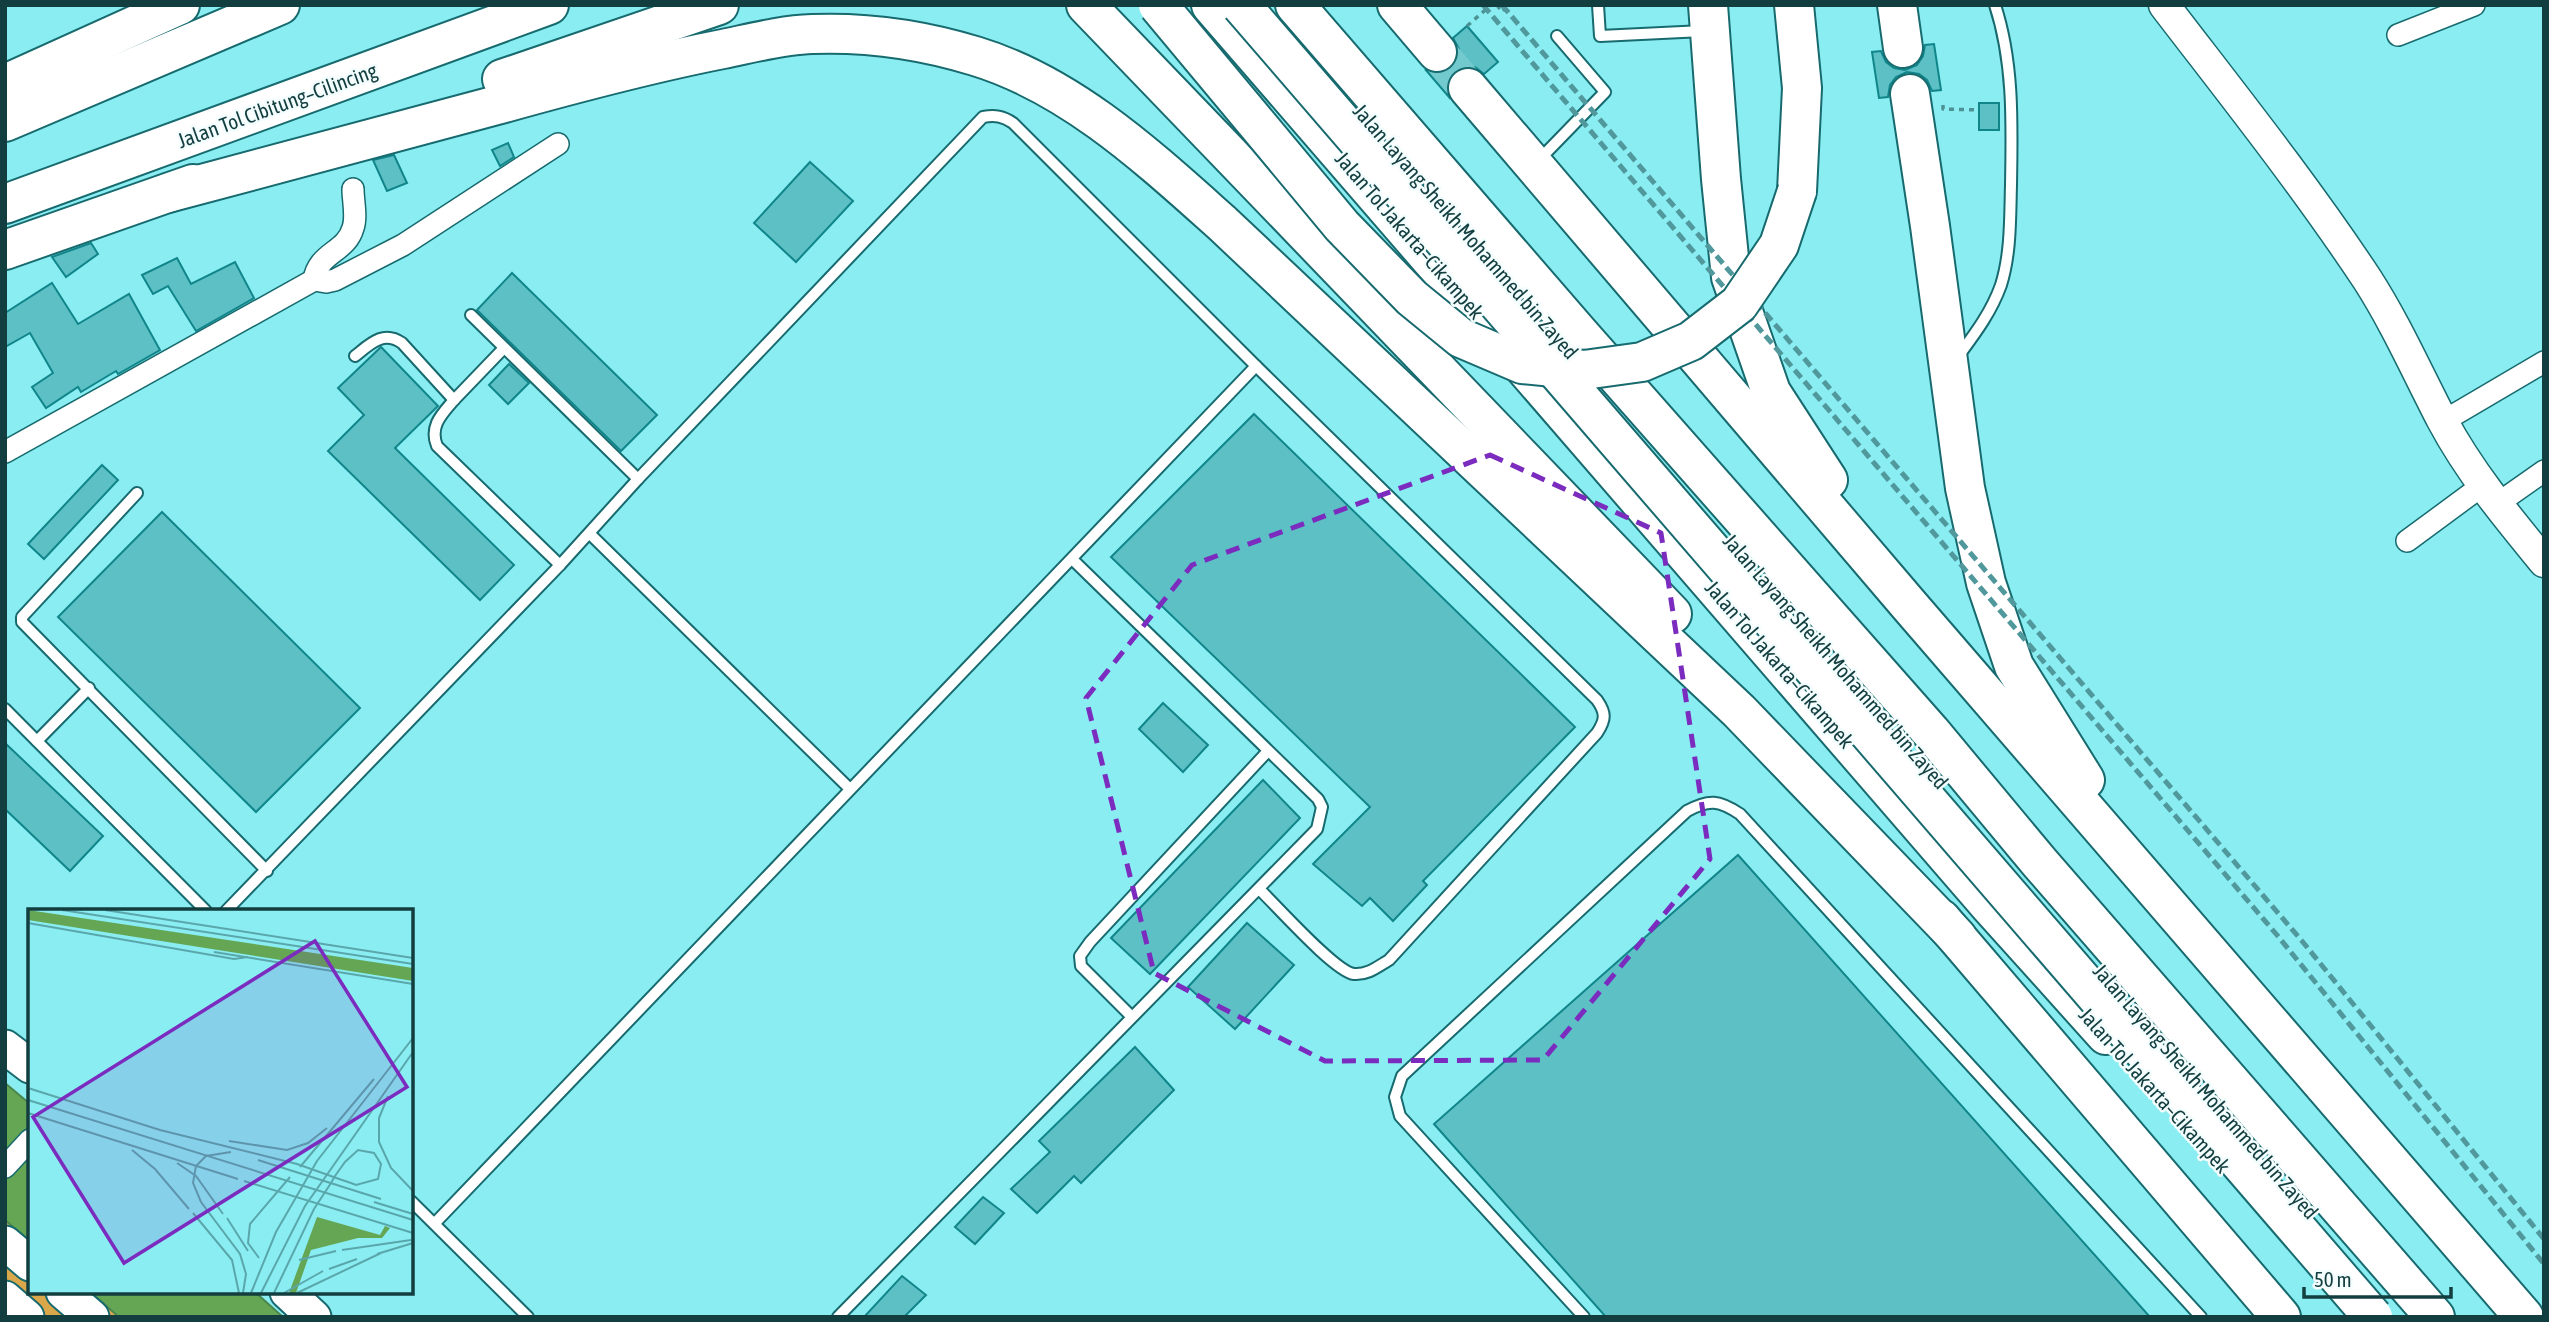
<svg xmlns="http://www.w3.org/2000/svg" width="2549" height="1322" font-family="'Asap Condensed',sans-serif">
<rect width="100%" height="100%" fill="#8aedf2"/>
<polygon fill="#daa74b" points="5,1220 30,1241 30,1292 90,1292 119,1317 27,1317 5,1298"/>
<g fill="#64a654" stroke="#4c874e" stroke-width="2">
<polygon points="5,1083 30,1104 30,1241 5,1220"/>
<polygon points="90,1292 255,1292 283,1317 119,1317"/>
</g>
<g fill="#5dc0c5" stroke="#10868b" stroke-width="2">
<polygon points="1467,26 1498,62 1484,74 1475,67 1463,67 1454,71 1447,81 1449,97 1425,69 1430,73 1440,74 1452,68 1457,60 1459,49 1453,38"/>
<polygon points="1934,44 1941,90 1932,91 1927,80 1919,74 1907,72 1896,77 1890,85 1888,97 1879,98 1872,52 1881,51 1886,62 1894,68 1905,70 1917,65 1923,56 1925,45"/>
<rect x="1979" y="103" width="20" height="27"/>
<polygon points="508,143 514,157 500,166 492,150"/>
<polygon points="394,155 407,183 387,191 373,160"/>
<polygon points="810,162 853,201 796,262 754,223"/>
<polygon points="91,243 98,254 66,277 52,257"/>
<polygon points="177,258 191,284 235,262 254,298 196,331 168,286 153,294 142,275"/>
<polygon points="512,273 657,415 621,451 477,310"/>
<polygon points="52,283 78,324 129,294 160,350 118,374 116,371 81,392 78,387 46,408 32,387 53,373 30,333 5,347 5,313"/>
<polygon points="381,347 438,406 395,448 514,565 480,600 328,451 364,415 338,388"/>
<polygon points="509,364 529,383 508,404 489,385"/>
<polygon points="1254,414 1575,727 1423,881 1427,885 1393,921 1370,898 1362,906 1313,864 1370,807 1111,557"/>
<polygon points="102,465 118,480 44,559 28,544"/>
<polygon points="162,512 360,708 256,812 58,617"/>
<polygon points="1163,703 1208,745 1183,772 1139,729"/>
<polygon points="5,743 103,836 70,871 5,809"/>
<polygon points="1263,780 1300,818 1150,974 1111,938"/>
<polygon points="1738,855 2150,1317 1606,1317 1434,1124"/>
<polygon points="1247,923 1294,965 1235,1029 1188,987"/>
<polygon points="1135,1047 1174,1090 1081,1183 1074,1176 1037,1213 1011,1189 1050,1152 1039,1141"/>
<polygon points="983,1197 1004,1213 975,1244 955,1227"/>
<polygon points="902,1276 926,1295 904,1317 864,1317"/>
</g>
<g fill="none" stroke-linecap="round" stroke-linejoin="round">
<polyline stroke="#72cace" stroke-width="38" stroke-dasharray="38 19" stroke-linecap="butt" points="1437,52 1468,88"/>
<defs>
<g id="lane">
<polyline points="1598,5 1600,36 1703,31"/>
<polyline points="1538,161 1605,92 1557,36"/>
<polyline points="471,315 638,479"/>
<path d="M355,356C370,344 383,330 402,343L454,400C442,414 429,426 437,446L560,565"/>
<path d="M1957,358C1974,335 1991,313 2001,285C2011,253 2010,218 2011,185C2012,125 2014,63 1995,5"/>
<polyline points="454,400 504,348"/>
<polyline points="137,493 22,617 22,622 267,871"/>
<polyline points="590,534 849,788"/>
<polyline points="5,709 206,911"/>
<polyline points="37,741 89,688"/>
<path d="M226,911L560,565L638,479L983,117C995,115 1003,116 1013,123L1256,366L1597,700C1606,713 1606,719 1597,733L1389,960C1377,967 1368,975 1354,974C1335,972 1276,905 1259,889"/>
<polyline points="1131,1016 1081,966 1080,956 1090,942 1268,751"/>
<polyline points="411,1201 528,1317"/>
<polyline points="435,1223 1256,366"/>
<polyline points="838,1317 1317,829 1322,807 1318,799 1072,559"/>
<path d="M1584,1317L1400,1116L1395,1097L1402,1076L1687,811C1709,799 1719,800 1740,814L2201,1317"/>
</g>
<g id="street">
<polyline points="2398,35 2474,5"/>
<path d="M314,280C318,252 346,253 353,228C357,217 353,201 353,189"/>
<polyline points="2442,422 2544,362"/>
<polyline points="5,452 314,280 326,282 335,280 403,245 558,144"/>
<polyline points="2497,504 2544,471"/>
<polyline points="2407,541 2483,485"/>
<polyline points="5,1167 30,1140"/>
</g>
<path id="secondary" d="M2164,5C2233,95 2304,184 2367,279C2396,324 2417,372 2442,420C2469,471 2507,517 2544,562"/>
<g id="primary">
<polyline points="5,1047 30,1066"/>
<polyline points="5,1243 30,1264"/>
<polyline points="63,1292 92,1317"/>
<polyline points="287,1292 314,1317"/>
<polyline points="5,1298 27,1317"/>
</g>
<g id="highway">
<polyline points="1086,5 1672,614"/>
<polyline points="1211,5 1990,906 2106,1035"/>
<polyline points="1295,5 1578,332 1931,732 2040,863 2435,1317"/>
<polyline points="1397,5 1437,52"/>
<polyline points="1708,5 1721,179 1731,277 1771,392 1828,480"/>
<polyline points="1794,5 1802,88 1797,191"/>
<polyline points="1897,5 1903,48"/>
<polyline points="502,79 719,5"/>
<polyline points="5,84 180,5"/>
<polyline points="1468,88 1909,605 2524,1317"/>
<polyline points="1910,94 1930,226 1965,488 1986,583 2014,666 2085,780"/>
<polyline points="5,122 280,5"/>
<path d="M168,193C277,163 387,134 497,105C572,84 646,64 723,49C752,43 782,35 812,34C866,32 923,40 975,56C1071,85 1149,158 1222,223L1739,711L1957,937"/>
<polyline points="5,204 549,5"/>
<polyline points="5,250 193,184"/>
<polyline points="1941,919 2281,1317"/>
</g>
</defs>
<use href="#lane" stroke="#176a6e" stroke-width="14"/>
<use href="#street" stroke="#176a6e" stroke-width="24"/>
<use href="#secondary" stroke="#176a6e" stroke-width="33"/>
<use href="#primary" stroke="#176a6e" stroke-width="37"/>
<use href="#highway" stroke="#176a6e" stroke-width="42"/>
<g stroke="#4c9295" stroke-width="3.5" stroke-dasharray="5 5" stroke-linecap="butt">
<polyline points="1497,5 1502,12 1509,5"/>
<polyline points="1467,26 1491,5"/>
<polyline points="1943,105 1943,109 1979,110"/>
</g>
<use href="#lane" stroke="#fff" stroke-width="10"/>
<use href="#street" stroke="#fff" stroke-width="21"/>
<use href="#secondary" stroke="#fff" stroke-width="30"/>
<use href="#primary" stroke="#fff" stroke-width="33"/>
<use href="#highway" stroke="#fff" stroke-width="38"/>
<g stroke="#50989c" stroke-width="5" stroke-dasharray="10 5" stroke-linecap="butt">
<polyline points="1483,5 2277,935 2544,1264"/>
<polyline points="1502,5 2302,941 2544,1239"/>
</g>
<defs>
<g id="highway-bridge">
<polyline points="1158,5 1342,226 1412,298 1461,338 1522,364 1584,370 1642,362 1691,341 1739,304 1779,245 1797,191"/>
<polyline points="1241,5 2373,1317"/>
</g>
</defs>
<use href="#highway-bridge" stroke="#176a6e" stroke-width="42" stroke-linecap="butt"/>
<use href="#highway-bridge" stroke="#fff" stroke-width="38"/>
</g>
<path fill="none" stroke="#7b2cbf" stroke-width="5" stroke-dasharray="14 9" stroke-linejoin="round" d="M1490,455L1661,533L1710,859L1543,1060L1325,1061L1154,973L1086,698L1192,565Z"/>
<g text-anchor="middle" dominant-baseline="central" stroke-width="5" stroke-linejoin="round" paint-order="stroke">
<g font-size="21" fill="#133e40" stroke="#f4fdfd">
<text transform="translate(277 105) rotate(-20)">Jalan Tol Cibitung–Cilincing</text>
<text transform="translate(1466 231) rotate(49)">Jalan Layang Sheikh Mohammed bin Zayed</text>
<text transform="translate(1410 235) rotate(49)">Jalan Tol Jakarta–Cikampek</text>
<text transform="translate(1836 661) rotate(49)">Jalan Layang Sheikh Mohammed bin Zayed</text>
<text transform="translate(1780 664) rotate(49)">Jalan Tol Jakarta–Cikampek</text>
<text transform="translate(2155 1090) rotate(48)">Jalan Tol Jakarta–Cikampek</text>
<text transform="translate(2206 1091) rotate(49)">Jalan Layang Sheikh Mohammed bin Zayed</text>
</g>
</g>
<g transform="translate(28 909)">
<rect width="385" height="385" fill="#8aedf2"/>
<path d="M0,1L385,59V72L0,11ZM289,308L352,326L357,317L362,319L354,329H330L283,341L268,384H261Z" fill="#64a654"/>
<path fill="none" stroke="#5aa7ab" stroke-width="2" d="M34,1L385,55M77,1L385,49M0,14L206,50L220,48M186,43L385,75M0,179L132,221L269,255L286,261L314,271L323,274L328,276L350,270L353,255L346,244L330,241L317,253L307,267L303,274L286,300L246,384M360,187L351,209V233L363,259L385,282M0,191L385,311M0,204L210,270M201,232L259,241L280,234L299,219M104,241L127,260L161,300M203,243L178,247L168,257L165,274L173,293L212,345L218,365L215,384M230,251L353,290M149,254L168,267L195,305M272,258L346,170M216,272L385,324M346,293L385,305M165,304L204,351L211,384M199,309L220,342M314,341L383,331M349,345L385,334M231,349L220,334L222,315L262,268M271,351L308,342M301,360L329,350M223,384L248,323L289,252L385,129M233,384L277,297L385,143M256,384L295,362M269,384L353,344"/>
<path fill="#7b2cbf" fill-opacity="0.15" stroke="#7b2cbf" stroke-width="3.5" d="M287,32L379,178L96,354L5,208Z"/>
<rect width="385" height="385" fill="none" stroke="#133e40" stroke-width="3.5"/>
</g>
<rect width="2549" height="1322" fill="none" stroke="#133e40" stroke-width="14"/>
<path d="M2304 1287v10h147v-10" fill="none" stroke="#133e40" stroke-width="3.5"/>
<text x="2314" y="1287" font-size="21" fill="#133e40" stroke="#f4fdfd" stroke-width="5" paint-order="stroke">50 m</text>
</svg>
